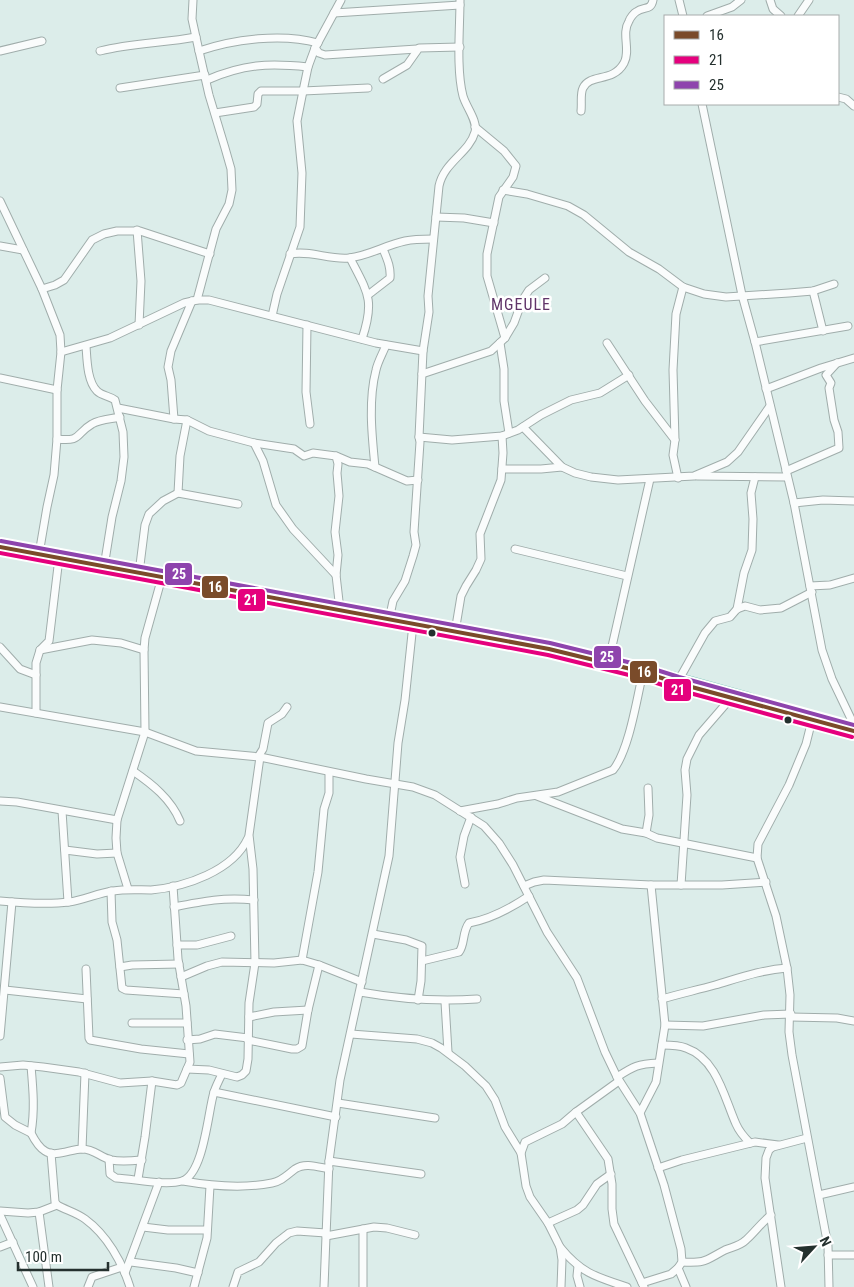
<svg xmlns="http://www.w3.org/2000/svg" width="854" height="1287" font-family="'Roboto Condensed',sans-serif">
<rect width="100%" height="100%" fill="#dcedea"/>
<g fill="none" stroke-linecap="round" stroke-linejoin="round">
<g stroke="#6fc1b3" stroke-width="2">
<polyline points="514,636 607,655"/>
<polyline points="612,656 680,674"/>
<polyline points="684,675 749,693 801,712"/>
<polyline points="817,717 844,721"/>
</g>
<defs>
<g id="minor">
<polyline points="193,0 192,19 199,51 209,95 225,148 231,169 232,190 229,204 216,229 197,300"/>
<polyline points="679,0 683,16"/>
<polyline points="770,0 773,9 781,16"/>
<polyline points="334,13 460,5"/>
<polyline points="707,16 732,7 741,0"/>
<polyline points="798,16 809,0"/>
<polyline points="315,48 319,53 325,55 417,49"/>
<polyline points="0,51 42,41"/>
<path d="M100,51C132,43 164,43 196,37"/>
<path d="M199,51C234,39 282,33 318,43"/>
<polyline points="383,79 407,65 419,48 460,47"/>
<path d="M207,80C244,64 268,63 308,67"/>
<polyline points="120,88 205,75"/>
<polyline points="838,97 846,99 854,106"/>
<polyline points="702,104 742,295 755,342 794,503 822,650 832,679 854,725"/>
<path d="M581,111C582,104 580,94 583,88C590,73 613,83 624,63C631,50 621,34 629,21C630,18 634,13 636,12C644,6 651,11 653,0"/>
<polyline points="215,113 254,107 257,104 258,94 261,91 303,91 368,88"/>
<polyline points="475,127 504,151 516,166 513,177 499,197 487,254 487,276 505,338"/>
<polyline points="503,190 527,194 568,206 584,215 629,252 659,269 683,287 704,294 726,297 789,293 813,291 834,284"/>
<polyline points="0,201 42,289 60,335 61,352 57,390 57,439 54,475 47,507 39,554"/>
<polyline points="436,217 464,218 494,223"/>
<polyline points="137,230 141,281 139,325"/>
<polyline points="0,246 23,250"/>
<path d="M290,254C310,250 329,260 349,258C368,256 386,245 405,241C414,239 423,239 433,239"/>
<path d="M350,258C368,293 375,300 362,339"/>
<polyline points="42,289 55,285 64,280 92,240 104,234 117,231 140,231 210,254"/>
<polyline points="813,291 823,331"/>
<path d="M368,295L390,278C391,267 387,259 383,249"/>
<polyline points="272,316 277,294 300,227 302,173 297,121 303,91 308,67 315,48 341,0"/>
<polyline points="307,325 306,392 310,424"/>
<polyline points="755,342 848,326"/>
<polyline points="500,343 504,369 504,401 509,433"/>
<polyline points="607,343 645,401 675,440"/>
<path d="M86,346C87,359 87,381 97,391C102,396 110,396 115,400L123,432L124,457L121,481L112,517L104,567"/>
<polyline points="61,352 110,338 184,303 197,300 209,300 376,343 423,351"/>
<polyline points="422,374 491,351 505,338 514,323 522,301 529,290 545,278"/>
<polyline points="0,378 57,390"/>
<polyline points="766,389 821,368 854,358"/>
<polyline points="118,408 174,419 187,420 209,431 254,443 294,449 304,456 313,453 336,456 350,462 368,464 407,481 418,480"/>
<polyline points="174,419 171,380 168,367 171,351 192,301"/>
<polyline points="523,427 562,467 575,473 591,477 618,480 694,476 727,462 738,452 770,406"/>
<polyline points="419,437 452,440 502,436 518,430 541,415 571,400 600,393 629,375"/>
<path d="M57,439C82,442 75,434 92,424C100,419 111,419 120,417"/>
<polyline points="254,443 263,461 276,505 293,529 336,575"/>
<polyline points="336,456 338,464 337,473 339,496 335,532 338,555 336,575 340,610"/>
<path d="M375,467C372,436 368,401 376,370C378,361 383,353 386,345"/>
<polyline points="502,469 541,469 562,467"/>
<polyline points="786,471 839,448 838,432 834,420 829,388 831,383 826,375 837,363"/>
<polyline points="697,476 787,477"/>
<polyline points="678,478 673,455 675,440 673,370 676,314 683,287"/>
<polyline points="178,493 180,456 187,420"/>
<polyline points="794,503 823,500 854,501"/>
<polyline points="515,549 627,576"/>
<polyline points="139,573 145,525 149,514 163,501 178,493 238,504"/>
<polyline points="810,586 830,585 854,578"/>
<polyline points="737,609 744,573 752,550 753,519 751,493 755,477"/>
<path d="M389,620L393,601L405,581L413,556L416,545L414,532L420,442L419,437L423,351L429,312L428,296L439,186C444,162 469,153 475,132C478,121 466,107 463,96C456,69 460,28 460,0"/>
<polyline points="455,632 461,596 466,586 476,570 481,559 480,534 501,480 503,453 502,436"/>
<polyline points="0,647 20,669 36,675"/>
<polyline points="40,650 92,640 121,643 144,650"/>
<polyline points="608,664 650,479"/>
<polyline points="677,683 705,633 715,621 730,617 737,609 745,606 760,610 781,608 812,592"/>
<polyline points="0,707 145,732 196,751 260,757 366,779 413,787 435,795 484,826 499,843 513,865 547,932 577,978 605,1052 617,1077 640,1113 664,1185 681,1249 682,1262 678,1268 671,1274 642,1283"/>
<polyline points="36,713 36,663 40,650 49,641 59,558"/>
<polyline points="812,720 806,744 789,785 758,844 757,858 776,916 787,968 790,995 789,1032 792,1055 828,1246 829,1287"/>
<polyline points="258,757 263,749 268,723 282,714 287,707"/>
<path d="M133,771C152,784 171,799 180,821"/>
<polyline points="537,796 622,829 646,833 657,838 757,858"/>
<polyline points="0,801 17,802 117,820"/>
<polyline points="62,811 68,902"/>
<path d="M460,811L498,804L517,798L558,792L613,770C629,751 637,698 643,672"/>
<polyline points="646,833 649,815 648,788"/>
<polyline points="65,850 97,854 117,853"/>
<polyline points="465,884 460,857 464,836 471,817"/>
<polyline points="681,885 687,795 685,770 687,759 699,735 731,698"/>
<polyline points="524,886 534,882 544,880 651,885 722,885 766,882"/>
<polyline points="128,889 117,853 116,838 117,820 145,732 144,650 145,638 162,577"/>
<polyline points="111,891 112,922 117,940 122,988 126,990 184,994"/>
<path d="M0,901C22,903 46,905 69,902C84,900 98,893 113,891C126,889 138,890 151,890C185,887 233,871 248,838"/>
<path d="M174,907C204,901 224,897 254,900"/>
<polyline points="373,934 406,940 422,946 421,981 418,1000"/>
<polyline points="177,945 197,945 231,936"/>
<polyline points="302,960 318,872 324,809 329,793 329,772"/>
<path d="M422,961L459,952C465,945 462,932 469,923C491,919 511,908 529,896"/>
<polyline points="120,967 132,965 179,964"/>
<polyline points="86,969 89,1038 90,1040 141,1049 189,1054"/>
<polyline points="181,977 207,966 222,962 274,963 302,960 319,965 362,982"/>
<polyline points="5,990 87,999"/>
<path d="M360,992C400,999 436,1002 477,999"/>
<path d="M662,999C679,994 697,990 715,985C739,978 761,970 787,968"/>
<polyline points="445,1002 448,1052"/>
<polyline points="249,1017 274,1012 308,1010"/>
<polyline points="791,1017 837,1018 854,1021"/>
<polyline points="132,1023 187,1023"/>
<polyline points="665,1025 703,1026 764,1015 791,1014"/>
<polyline points="351,1034 417,1039 432,1043 441,1048 465,1066 486,1086 495,1100 505,1127 521,1153 526,1186 530,1197 548,1223 560,1247 562,1260 561,1287"/>
<polyline points="0,1036 12,902"/>
<polyline points="187,1040 200,1039 215,1034 248,1038"/>
<polyline points="248,1040 292,1049 297,1049 302,1046 308,1010 319,965"/>
<path d="M662,1045C670,1045 679,1045 686,1048C717,1059 724,1097 736,1124C739,1131 744,1137 750,1143"/>
<path d="M31,1066C33,1089 35,1110 31,1133C34,1139 38,1147 45,1151C55,1158 71,1149 82,1149C94,1149 100,1157 111,1160C121,1162 131,1161 142,1160"/>
<polyline points="0,1067 23,1065 43,1067 79,1072 120,1083 152,1081 177,1085 181,1083 190,1062 186,1006 178,959 173,886"/>
<polyline points="187,1069 209,1070 237,1077 242,1075 246,1071 248,1059 249,1003 255,963 253,869 249,835 260,757"/>
<path d="M617,1077C634,1066 638,1064 658,1063"/>
<polyline points="0,1078 5,1117 15,1125 31,1133"/>
<polyline points="214,1092 336,1117"/>
<polyline points="338,1103 435,1118"/>
<polyline points="576,1112 608,1159 612,1184 612,1209 614,1224 644,1287"/>
<polyline points="640,1113 656,1082 665,1025 651,885"/>
<polyline points="82,1149 85,1073"/>
<path d="M51,1153L55,1202L57,1205C66,1210 77,1213 85,1219C107,1235 122,1262 130,1287"/>
<polyline points="521,1153 525,1142 562,1124 576,1112 619,1081"/>
<path d="M109,1159L110,1174L116,1178C135,1179 165,1186 182,1181C204,1174 208,1111 214,1092C216,1086 219,1080 222,1074"/>
<polyline points="329,1161 421,1174"/>
<polyline points="658,1168 682,1160 755,1142 778,1145"/>
<polyline points="138,1179 145,1137 152,1081"/>
<path d="M183,1181C212,1186 242,1189 272,1183C282,1181 287,1175 295,1169C305,1162 318,1167 329,1169"/>
<polyline points="819,1195 854,1187"/>
<polyline points="0,1211 28,1213 39,1212 57,1205"/>
<polyline points="39,1212 49,1287"/>
<polyline points="0,1215 33,1287"/>
<polyline points="548,1223 577,1210 583,1205 597,1184 611,1174"/>
<polyline points="143,1227 168,1230 207,1230"/>
<polyline points="363,1229 363,1287"/>
<polyline points="326,1236 374,1227 387,1228 415,1235"/>
<polyline points="0,1247 13,1242"/>
<path d="M560,1247C581,1273 596,1277 627,1287"/>
<polyline points="828,1255 854,1255"/>
<polyline points="131,1262 176,1268 198,1273"/>
<path d="M682,1262C707,1263 704,1261 725,1250C732,1247 740,1246 746,1240C755,1232 761,1223 771,1215"/>
<polyline points="578,1266 577,1276 580,1287"/>
<polyline points="678,1268 686,1287"/>
<polyline points="125,1273 159,1182"/>
<polyline points="88,1287 92,1277 122,1267"/>
<polyline points="194,1287 207,1238 210,1186"/>
<polyline points="233,1287 238,1272 259,1262 276,1243 289,1233 297,1231 326,1233"/>
<polyline points="324,1287 329,1161 340,1080 389,856 398,743 405,700 413,624"/>
<polyline points="781,1287 765,1178 766,1158 769,1150 773,1147 807,1138"/>
</g>
<polyline id="major" points="0,547 549,649 643,672 677,683 854,731"/>
</defs>
<use href="#minor" stroke="#a0adab" stroke-width="9"/>
<use href="#major" stroke="#8aa5a0" stroke-width="11"/>
<use href="#minor" stroke="#fafcfc" stroke-width="7"/>
<use href="#major" stroke="#d8e4e2" stroke-width="9"/>
<defs>
<polyline id="bus-1" points="0,547 549,649 643,672 677,683 854,731"/>
<polyline id="bus-2" points="0,553 548,655 641,678 675,689 852,737"/>
<polyline id="bus-3" points="1,541 550,643 644,666 679,677 854,725"/>
</defs>
<use href="#bus-1" stroke="#fff" stroke-width="8"/>
<use href="#bus-2" stroke="#fff" stroke-width="8"/>
<use href="#bus-3" stroke="#fff" stroke-width="8"/>
<use href="#bus-1" stroke="#7a4b2a" stroke-width="4"/>
<use href="#bus-2" stroke="#e5007d" stroke-width="4"/>
<use href="#bus-3" stroke="#8e44ad" stroke-width="4"/>
</g>
<g fill="#24302e" stroke="#fff" stroke-width="2">
<circle cx="432" cy="633" r="4.5"/>
<circle cx="788" cy="720" r="4.5"/>
</g>
<g text-anchor="middle" dominant-baseline="central" stroke-width="5" stroke-linejoin="round" paint-order="stroke">
<g font-size="16" letter-spacing="1" fill="#603469" stroke="#fff">
<text x="521" y="304">MGEULE</text>
</g>
</g>
<g stroke="#fff" stroke-width="2">
<rect x="164" y="562" width="29" height="24" rx="5" fill="#8e44ad"/>
<rect x="201" y="575" width="28" height="24" rx="5" fill="#7a4b2a"/>
<rect x="237" y="588" width="29" height="24" rx="5" fill="#e5007d"/>
<rect x="593" y="645" width="29" height="24" rx="5" fill="#8e44ad"/>
<rect x="629" y="660" width="29" height="24" rx="5" fill="#7a4b2a"/>
<rect x="663" y="678" width="29" height="24" rx="5" fill="#e5007d"/>
</g>
<g font-size="14" text-anchor="middle" font-weight="bold" fill="#fff">
<text x="179" y="579">25</text>
<text x="215" y="592">16</text>
<text x="251" y="605">21</text>
<text x="607" y="662">25</text>
<text x="644" y="677">16</text>
<text x="678" y="695">21</text>
</g>
<rect x="664" y="15" width="175" height="90" fill="#ffffff" stroke="#a7acab"/>
<rect x="674" y="31" width="25" height="8" fill="#7a4b2a" stroke="#a7acab"/>
<text x="709" y="40" font-size="15" fill="#24302e">16</text>
<rect x="674" y="56" width="25" height="8" fill="#e5007d" stroke="#a7acab"/>
<text x="709" y="65" font-size="15" fill="#24302e">21</text>
<rect x="674" y="81" width="25" height="8" fill="#8e44ad" stroke="#a7acab"/>
<text x="709" y="90" font-size="15" fill="#24302e">25</text>
<g transform="translate(814 1247) rotate(64)" stroke="#ffffff" stroke-width="4" paint-order="stroke">
<path d="M0-4L9 19L0 12L-9 19Z" fill="#24302e"/>
<text y="-8" font-size="14" font-weight="bold" text-anchor="middle" fill="#24302e">N</text>
</g>
<path d="M18 1262v8h90v-8" fill="none" stroke="#24302e" stroke-width="2.5"/>
<text x="25" y="1262" font-size="15" fill="#24302e" stroke="#ffffff" stroke-width="4" paint-order="stroke">100 m</text>
</svg>
